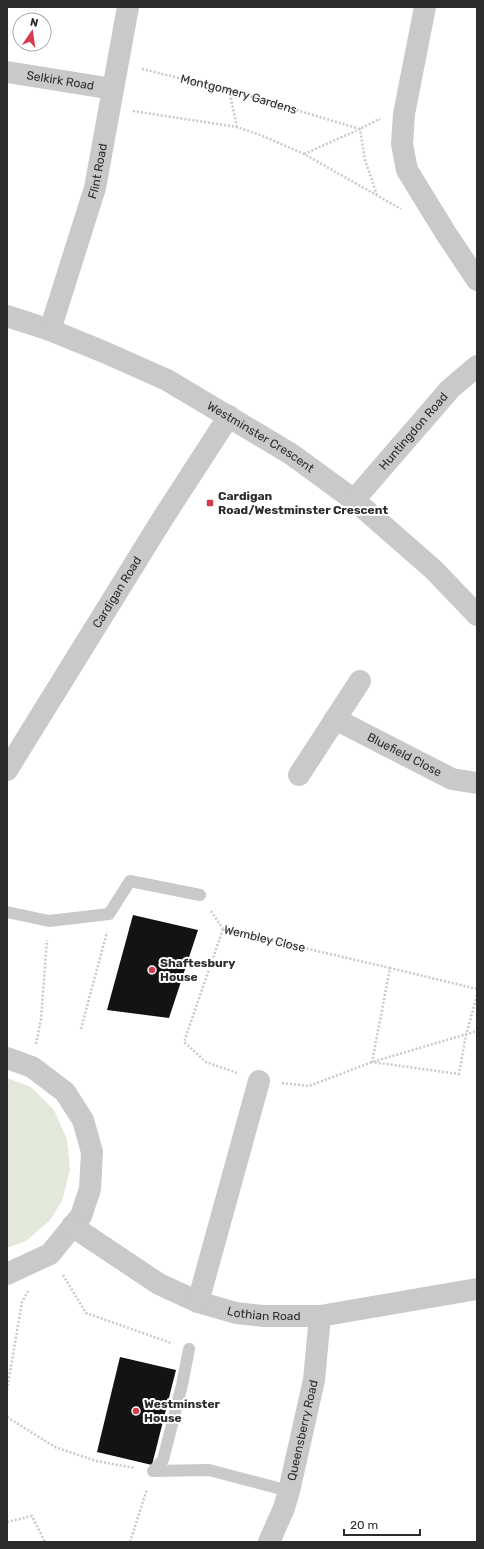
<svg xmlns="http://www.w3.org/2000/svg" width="484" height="1549" font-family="Rubik,sans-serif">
<rect width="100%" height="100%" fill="#fff"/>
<polygon fill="#e3e9da" points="7,1078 31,1087 54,1110 67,1139 70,1170 62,1201 50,1220 26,1241 7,1248"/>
<g fill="#131313">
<polygon points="133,915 198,930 169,1018 107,1010"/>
<polygon points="120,1357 176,1370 152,1465 97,1452"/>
</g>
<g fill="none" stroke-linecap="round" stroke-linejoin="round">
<g stroke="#c9c9c9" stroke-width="2.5" stroke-dasharray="2 2" stroke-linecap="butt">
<path id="s1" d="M142,69L229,90L360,129L379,119L380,120"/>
<polyline points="229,90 237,127"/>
<polyline points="133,111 237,127 263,136 304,154 401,209"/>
<polyline points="304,154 360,129 365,160 377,195"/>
<polyline points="211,911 223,929"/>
<polyline points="477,989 390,968 372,1062 459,1074 466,1035 477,995"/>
<polyline points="81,1029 107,932"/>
<polyline points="36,1044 41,1019 47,940"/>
<path id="s2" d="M237,1073L206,1062L184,1042L223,929L390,968"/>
<polyline points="282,1083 309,1086 372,1062 477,1031"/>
<polyline points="63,1275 86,1313 171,1343"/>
<polyline points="7,1390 22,1302 28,1291"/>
<polyline points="7,1417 55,1447 96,1461 135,1468"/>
<polyline points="7,1522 32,1516 45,1542"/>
<polyline points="130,1542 147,1489"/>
</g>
<g stroke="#c9c9c9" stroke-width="12">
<polyline points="7,912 49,921 109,914 130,881 200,895"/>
<polyline points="189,1349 182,1385 163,1460 153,1471 209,1470 289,1491"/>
</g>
<g stroke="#c9c9c9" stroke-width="22">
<polyline points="425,7 404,114 402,144 407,170 445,232 477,280"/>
<path id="s3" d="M7,72L113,89"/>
<path id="s4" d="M7,316L50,330L104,352L167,380L291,454L354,500L434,570L477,615"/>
<path id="s5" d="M50,330L95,188L128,7"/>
<path id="s6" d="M354,500L450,389L477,366"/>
<path id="s7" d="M335,719L452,779L477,783"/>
<path id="s8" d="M7,770L163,518L229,416"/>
<polyline points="299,775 360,681"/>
<polyline points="7,1058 32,1067 65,1092 83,1120 92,1152 90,1189 81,1216 50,1254 7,1274"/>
<path id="s9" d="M72,1226L159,1284L198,1302L236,1313L263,1316H320L477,1289"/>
<polyline points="198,1302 259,1081"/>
<path id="s10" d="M269,1542L284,1508L289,1491L314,1380L320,1316"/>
</g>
</g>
<g fill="#d53c4e" stroke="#fff" stroke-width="1.5">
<rect x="206" y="499" width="8" height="8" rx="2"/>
<circle cx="152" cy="970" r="4"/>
<circle cx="136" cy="1411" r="4"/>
</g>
<g text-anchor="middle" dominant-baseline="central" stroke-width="4" stroke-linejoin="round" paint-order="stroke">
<g font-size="12" fill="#2c2c2c" stroke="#fff">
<text stroke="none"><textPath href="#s3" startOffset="54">Selkirk Road</textPath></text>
<text stroke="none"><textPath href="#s1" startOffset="100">Montgomery Gardens</textPath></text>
<text stroke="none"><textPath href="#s5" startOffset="166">Flint Road</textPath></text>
<text stroke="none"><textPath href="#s6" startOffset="91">Huntingdon Road</textPath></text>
<text stroke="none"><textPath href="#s4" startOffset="282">Westminster Crescent</textPath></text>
<text stroke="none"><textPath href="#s8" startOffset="209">Cardigan Road</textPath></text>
<text stroke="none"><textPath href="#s7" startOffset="78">Bluefield Close</textPath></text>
<text stroke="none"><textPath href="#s2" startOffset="225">Wembley Close</textPath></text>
<text stroke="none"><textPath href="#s9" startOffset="215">Lothian Road</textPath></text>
<text stroke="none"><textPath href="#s10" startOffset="117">Queensberry Road</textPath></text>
</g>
<g font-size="12" font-weight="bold" fill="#2c2c2c" stroke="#fff" text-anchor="start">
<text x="218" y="496">Cardigan<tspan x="218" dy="14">Road/Westminster Crescent</tspan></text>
<text x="160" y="963">Shaftesbury<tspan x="160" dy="14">House</tspan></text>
<text x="144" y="1404">Westminster<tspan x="144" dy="14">House</tspan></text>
</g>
</g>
<rect width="484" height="1549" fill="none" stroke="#2c2c2c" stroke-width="16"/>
<g transform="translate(32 32) rotate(13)"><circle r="19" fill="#ffffff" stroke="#ababab"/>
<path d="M0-3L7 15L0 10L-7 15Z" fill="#d53c4e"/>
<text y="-6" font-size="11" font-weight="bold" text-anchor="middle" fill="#2c2c2c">N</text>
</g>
<path d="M344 1529v6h76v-6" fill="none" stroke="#2c2c2c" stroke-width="2"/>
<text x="350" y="1529" font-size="12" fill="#2c2c2c" stroke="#ffffff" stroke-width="3" paint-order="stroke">20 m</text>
</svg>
